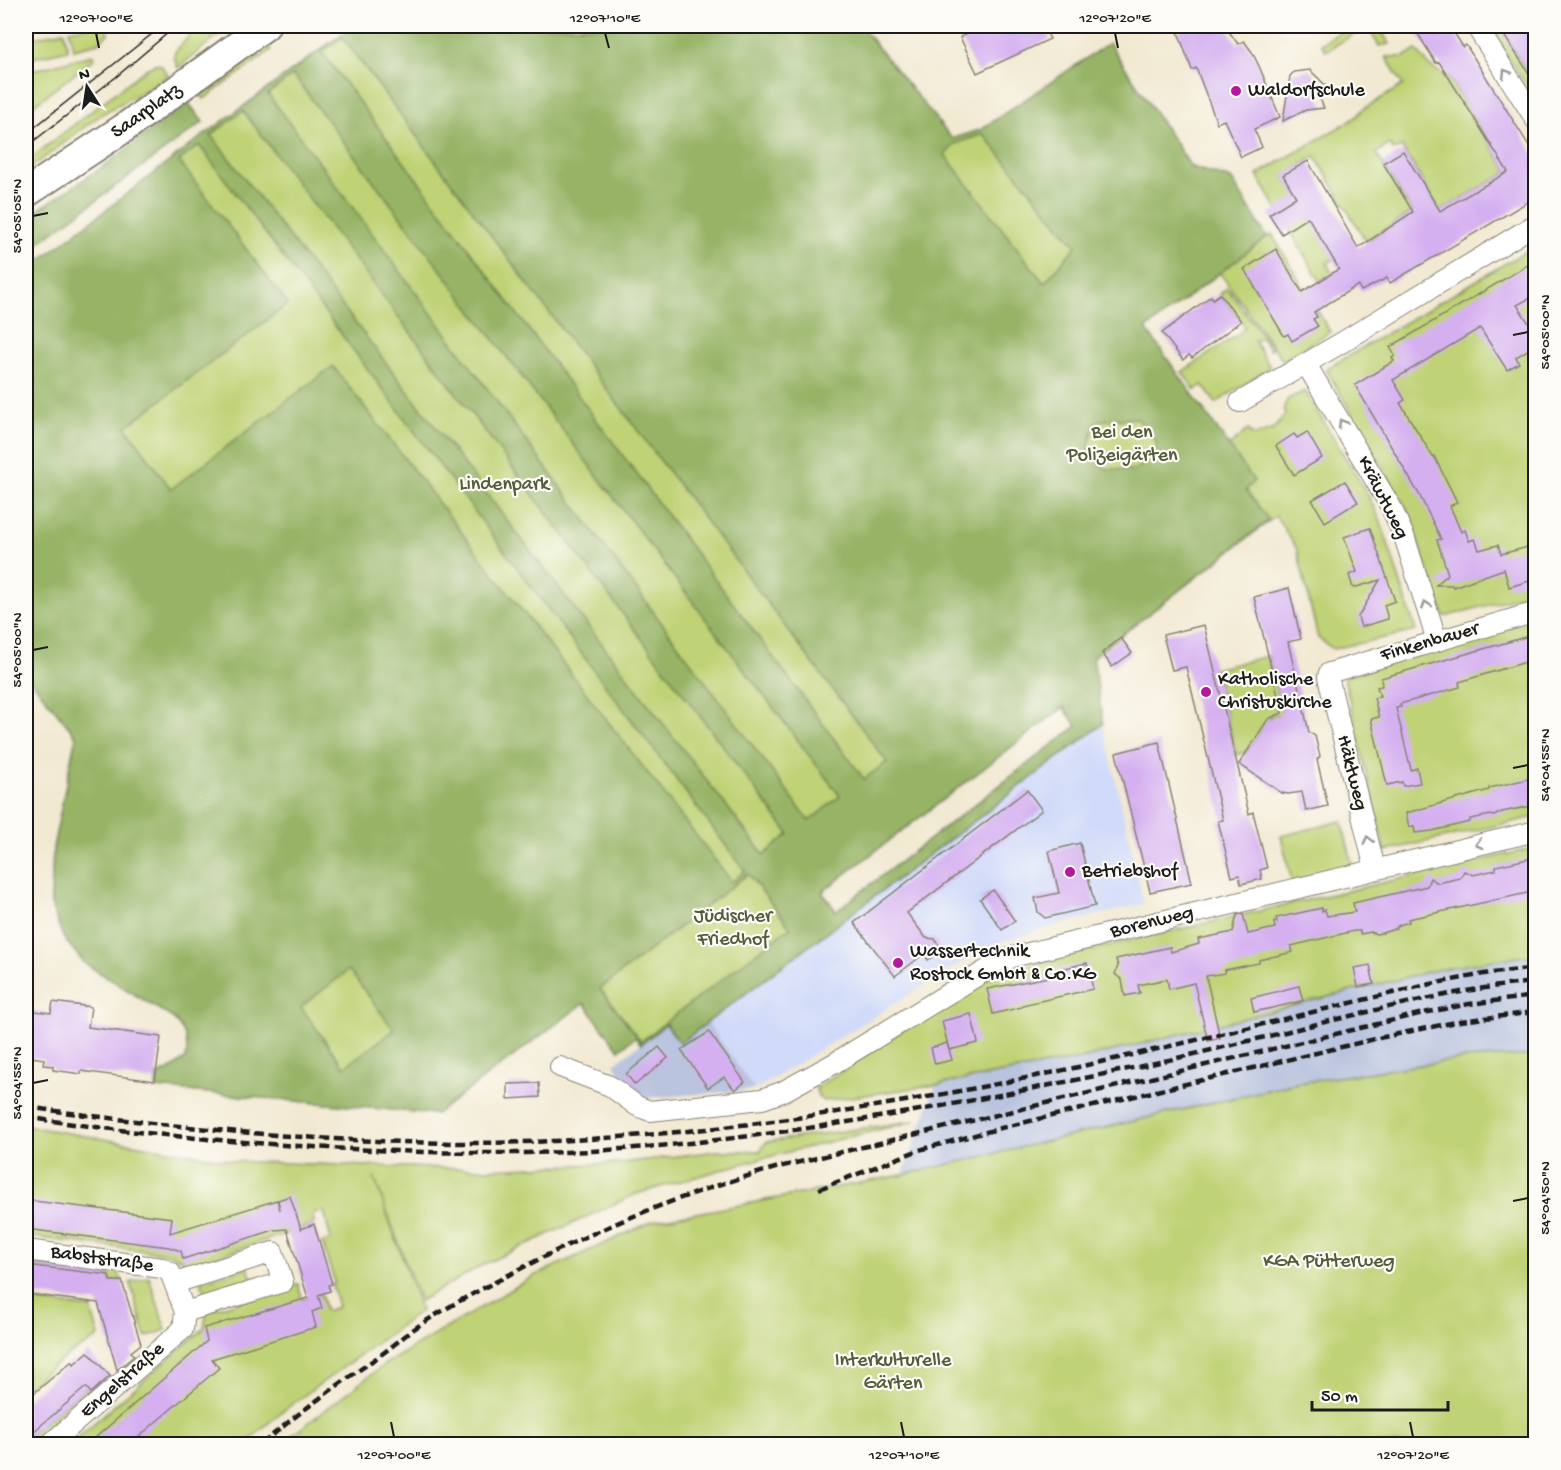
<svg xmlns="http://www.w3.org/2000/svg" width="1561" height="1470" font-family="'Gochi Hand',sans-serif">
<rect width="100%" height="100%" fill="#fdfcf7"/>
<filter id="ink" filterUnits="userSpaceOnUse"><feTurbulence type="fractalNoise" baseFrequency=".0167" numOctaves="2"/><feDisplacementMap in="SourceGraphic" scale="12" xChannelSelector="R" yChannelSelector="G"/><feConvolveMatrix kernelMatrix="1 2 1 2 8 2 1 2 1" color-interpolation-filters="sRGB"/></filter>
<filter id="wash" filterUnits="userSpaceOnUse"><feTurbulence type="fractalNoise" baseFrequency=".008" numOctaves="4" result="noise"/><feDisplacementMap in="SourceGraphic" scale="24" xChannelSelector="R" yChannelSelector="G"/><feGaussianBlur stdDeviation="1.35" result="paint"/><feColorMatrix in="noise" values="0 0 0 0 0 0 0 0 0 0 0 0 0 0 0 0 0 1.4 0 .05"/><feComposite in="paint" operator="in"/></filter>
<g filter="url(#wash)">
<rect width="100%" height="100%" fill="#f2e9d2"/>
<polygon fill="#d0daf9" points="1103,724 1144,904 1063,923 1004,941 973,955 755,1090 708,1023"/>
<g fill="#bac4de">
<polygon points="1535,955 1535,1055 1462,1059 1297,1083 903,1175 936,1085 1080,1059 1436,970 1501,959"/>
<polygon points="708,1023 755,1090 647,1098 637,1094 630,1087 614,1064 667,1024 680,1043"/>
</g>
<g fill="#bfd275" stroke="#6e7748" stroke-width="1.5" fill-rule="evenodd">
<polygon points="89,26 106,26 108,34 98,43 73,49 69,30"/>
<polygon points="198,26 216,26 222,32 178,68 174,57 175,52"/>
<path d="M353,26H867L863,29L952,139L980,130L1109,43L1191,167L1231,179L1267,237L1272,234L1330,332L1283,360L1220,273L1146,329L1229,446L1248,430L1254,436L1274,429L1285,414L1284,407L1288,399L1305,391L1368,495L1381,522L1416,631L1333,649L1318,638L1297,549L1276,516L1093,657L1103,724L680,1043L666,1024L641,1044L635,1037L619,1050L584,1003L436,1114L156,1088L157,1075L168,1071L186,1058C189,1040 185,1032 173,1018L84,963L63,937L51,904L53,848L76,736L26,674V271L196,141ZM1063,707L1077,726L836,911L822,892Z"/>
<polygon points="1349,26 1396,26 1382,32 1390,44 1379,46 1367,26 1326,51 1321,44"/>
<polygon points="1490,26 1498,26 1535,84 1535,100"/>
<polygon points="64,31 68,50 28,59 26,40"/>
<polygon points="265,42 271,50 204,99 198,91"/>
<polygon points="1416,50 1431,67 1449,78 1508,172 1440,211 1402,147 1393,150 1390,144 1376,153 1413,212 1366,241 1315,156 1284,176 1329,251 1337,257 1327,263 1332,274 1320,281 1257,175 1355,118 1362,110 1403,85 1386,57 1404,57"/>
<polygon points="93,55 94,59 26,111 26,72"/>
<path d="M156,64L161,65L168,75C148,90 126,100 104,113C77,131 53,153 26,171V162L146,69Z"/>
<polygon points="1535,246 1535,592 1448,616 1444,616 1407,509 1326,369"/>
<polygon points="1227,288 1272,348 1270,350 1261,338 1254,341 1270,367 1216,403 1202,385 1195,390 1182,372 1240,333 1245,327 1220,294"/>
<polygon points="1535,619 1535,817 1385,851 1344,677"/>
<polygon points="1268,656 1283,717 1275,714 1271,716 1246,752 1236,755 1215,669"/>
<polygon points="1342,821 1353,868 1292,882 1281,836"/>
<polygon points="1535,848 1535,955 1501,959 1436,970 1080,1059 936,1085 823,1101 818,1096 816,1088 930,1012 998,973 1097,948"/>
<polygon points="1535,1055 1535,1444 281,1444 385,1364 534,1276 653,1221 903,1175 1297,1083 1462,1059"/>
<polygon points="914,1121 748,1162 636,1194 482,1265 420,1301 374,1177 421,1311 280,1413 245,1444 70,1444 204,1328 207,1311 298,1284 302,1299 321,1294 326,1311 338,1307 332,1284 335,1283 322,1242 331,1240 324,1211 313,1213 314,1224 185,1267 182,1259 170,1254 26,1236 26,1126 233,1161 370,1166 487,1169 622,1163 717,1151 760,1151 766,1142"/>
<polygon points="26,1261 118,1271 122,1281 110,1281 109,1275 26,1265"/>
<polygon points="248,1267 252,1280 205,1294 201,1281"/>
<polygon points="149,1277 166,1330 146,1337 130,1283"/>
<polygon points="26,1300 91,1308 99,1337 68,1355 26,1388"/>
<polygon points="86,1387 92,1394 32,1444 26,1444 26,1438"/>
</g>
<g fill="#97b466" stroke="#5a6841" stroke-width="1.5" fill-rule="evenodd">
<path d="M353,26H867L863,29L952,139L980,130L1109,43L1191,167L1231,179L1267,237L1146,329L1254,481L1246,490L1269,520L1093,657L1103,724L680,1043L666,1024L641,1044L635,1037L619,1050L584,1003L436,1114L156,1088L157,1075L168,1071L186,1058C189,1040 185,1032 173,1018L84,963L63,937L51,904L53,848L76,736L26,674V271L196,141ZM342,37L887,762L864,779L322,52ZM293,75L840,796L809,821L268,94ZM243,111L789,834L764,855L211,135ZM983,134L1076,246L1044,283L945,155L955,144ZM199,145L745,871L732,882L333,366L171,489L126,427L288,304L179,161ZM1137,418L1156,441L1157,456L1134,470L1107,469L1088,449L1096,421ZM1064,707L1077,726L836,911L822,892ZM748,874L790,927L641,1041L600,989ZM349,970L394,1030L344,1067L301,1007Z"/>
<polygon points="188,102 203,122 26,252 26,218 98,170"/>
</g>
<g id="blocks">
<g fill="#d5b0f0">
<polygon points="983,26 1043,26 1050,39 977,73 960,37"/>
<polygon points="1187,26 1225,26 1238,44 1244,41 1252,52 1259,66 1280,117 1254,129 1262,147 1241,157 1224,120 1217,123 1196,68 1192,70 1178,32"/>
<polygon points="1413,26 1450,26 1463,47 1466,45 1536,157 1536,197 1390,283 1387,278 1361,291 1358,285 1314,312 1317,317 1313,319 1318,326 1292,341 1288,334 1284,336 1244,269 1276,249 1302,292 1339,269 1308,217 1282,234 1269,214 1296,197 1283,175 1308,161 1358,248 1413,212 1383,163 1403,151 1440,211 1508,172 1439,62 1436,63"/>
<polygon points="1498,26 1531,26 1536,33 1536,84"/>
<polygon points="1310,70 1325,85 1317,92 1324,108 1306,110 1283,121 1290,76 1294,72"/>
<polygon points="1536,260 1536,295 1517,305 1536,334 1536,345 1516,357 1519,363 1507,370 1480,328 1393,380 1405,400 1400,403 1433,457 1434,456 1457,502 1450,506 1461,532 1465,530 1469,541 1475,539 1479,550 1498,545 1501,554 1536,545 1536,579 1509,587 1504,569 1453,587 1452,585 1436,585 1448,574 1437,540 1441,539 1419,494 1355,385 1394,361 1392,358 1395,356 1390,347"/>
<polygon points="1220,294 1241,321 1192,358 1189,355 1183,360 1162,333 1211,296 1213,299"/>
<polygon points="1307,432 1322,458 1294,475 1276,446 1294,434 1297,438"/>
<polygon points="1345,481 1358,502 1325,522 1312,500"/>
<polygon points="1370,528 1395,601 1384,605 1388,619 1361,627 1358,617 1380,580 1353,588 1349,575 1357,572 1344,537"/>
<polygon points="1289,588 1301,639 1288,642 1309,732 1315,736 1320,756 1317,760 1328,806 1306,811 1302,792 1288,794 1282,793 1239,764 1268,719 1282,713 1254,597"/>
<polygon points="1204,625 1249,814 1253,812 1267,868 1260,870 1262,879 1241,884 1239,875 1232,877 1218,821 1223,820 1186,667 1172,670 1163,635"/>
<polygon points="1536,634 1536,659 1459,682 1460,687 1400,704 1401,707 1396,708 1411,770 1417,768 1420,783 1403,786 1402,782 1387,785 1371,719 1379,717 1374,698 1380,696 1377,687 1382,686 1381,678"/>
<polygon points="1121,638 1132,653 1112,667 1102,653"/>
<polygon points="1159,742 1192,883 1150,892 1116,753"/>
<polygon points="1536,777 1536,805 1502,812 1494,816 1491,815 1470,819 1470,822 1432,831 1415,833 1414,826 1409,827 1406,813 1489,790 1489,788"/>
<polygon points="1027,790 1042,810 907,913 926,938 935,939 939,946 937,954 928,960 924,954 895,976 854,923"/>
<polygon points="1080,843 1095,906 1045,918 1038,912 1035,898 1059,893 1049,851"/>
<polygon points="1536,857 1536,891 1413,918 1408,919 1409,922 1399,925 1395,929 1382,933 1376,934 1371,932 1360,934 1360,931 1354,931 1291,946 1293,952 1259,960 1259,963 1224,970 1225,973 1206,976 1220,1038 1208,1041 1194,983 1169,989 1167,979 1138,985 1140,993 1125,996 1122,980 1115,974 1118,966 1116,959 1170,947 1171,952 1199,944 1198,939 1233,932 1237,915 1243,914 1248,934 1275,928 1274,922 1277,922 1276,918 1322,908 1322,911 1325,910 1327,916 1355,912 1353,903 1427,886 1430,878 1438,883 1460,878 1464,871 1473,875 1496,870 1496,866"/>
<polygon points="993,890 1015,921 1002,930 980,899"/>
<polygon points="1087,963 1093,989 1022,1005 1022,1007 993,1014 987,989 1054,976 1053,971"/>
<polygon points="1370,965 1374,984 1358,987 1354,968"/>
<polygon points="1299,986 1303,1001 1254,1012 1251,998"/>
<polygon points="53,1002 91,1007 88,1027 161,1037 155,1081 81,1071 81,1074 53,1070 53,1066 43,1065 44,1059 26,1056 26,1010 51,1013"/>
<polygon points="971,1014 978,1043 949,1050 942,1021"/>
<polygon points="709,1032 745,1082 735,1090 724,1077 708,1088 681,1050"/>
<polygon points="947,1043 952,1060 935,1064 931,1048"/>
<polygon points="659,1047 668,1058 635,1085 626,1074"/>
<polygon points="539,1083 540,1097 508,1099 508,1084"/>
<polygon points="290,1196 301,1229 314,1224 332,1284 328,1285 330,1291 318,1295 322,1308 312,1312 316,1327 212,1359 219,1368 130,1444 88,1444 207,1341 204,1328 308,1298 287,1229 274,1230 183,1259 181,1251 169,1247 26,1229 26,1200 172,1218 170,1233 277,1200 280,1210 278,1200"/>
<polygon points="26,1265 109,1275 110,1281 122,1281 141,1344 131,1352 134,1356 117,1370 98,1303 26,1294"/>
<polygon points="88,1352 110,1376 91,1393 86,1387 26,1438 26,1400 72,1361 74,1364"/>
</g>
</g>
</g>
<g filter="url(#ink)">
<use href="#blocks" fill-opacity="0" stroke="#878277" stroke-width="1.5"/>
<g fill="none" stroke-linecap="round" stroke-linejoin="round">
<defs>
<g id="street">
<polyline points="1476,26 1536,120"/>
<polyline points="1306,364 1391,507 1404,536 1437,641"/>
<polyline points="1240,402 1341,343 1536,224"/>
<polyline points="1375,869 1328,677 1329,673 1536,612"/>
<polyline points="560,1067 610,1086 637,1106 650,1111 762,1099 782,1092 833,1064 985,971 1012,957 1536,831"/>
<polyline points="26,1250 162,1268 170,1272 185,1312 183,1329 50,1444"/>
<polyline points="175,1283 273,1252 283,1282 185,1312"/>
</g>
<polyline id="secondary" points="26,193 124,128 265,26"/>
</defs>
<use href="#street" stroke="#878277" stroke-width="22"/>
<use href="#secondary" stroke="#878277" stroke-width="32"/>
<use href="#street" stroke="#fff" stroke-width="20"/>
<use href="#secondary" stroke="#fff" stroke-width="28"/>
<g stroke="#1c1c1c" stroke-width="1.5">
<polyline points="26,134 162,26"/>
<polyline points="26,147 116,77 176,26"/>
</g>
<g stroke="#1c1c1c" stroke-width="4.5" stroke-dasharray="9 4.5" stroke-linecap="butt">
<path d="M26,1107C200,1131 377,1149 553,1141C722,1133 890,1107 1055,1072C1181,1045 1306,1013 1431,984L1484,974L1536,968"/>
<path d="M26,1117C127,1133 229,1142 331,1148C428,1153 526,1156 622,1149C768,1138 913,1113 1055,1084C1143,1067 1230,1046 1317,1024C1389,1007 1462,988 1536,982"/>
<polyline points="819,1189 919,1150 1001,1128 1379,1038 1460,1021 1536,1012"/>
<path d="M262,1444C300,1411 341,1383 382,1354C393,1346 403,1337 414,1329C443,1309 474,1293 505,1277C594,1229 681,1194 779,1167L1419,1014L1469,1004L1536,996"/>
</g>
</g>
<defs><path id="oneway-chevron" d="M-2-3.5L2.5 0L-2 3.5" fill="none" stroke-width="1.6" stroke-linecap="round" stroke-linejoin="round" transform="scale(1.5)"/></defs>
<g stroke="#999">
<use href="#oneway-chevron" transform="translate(1506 73) rotate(-122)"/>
<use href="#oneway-chevron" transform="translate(1342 423) rotate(-121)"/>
<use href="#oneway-chevron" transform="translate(1426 605) rotate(-108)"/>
<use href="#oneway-chevron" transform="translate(1368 840) rotate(-104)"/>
<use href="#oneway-chevron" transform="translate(1479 844) rotate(166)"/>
</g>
</g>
<path fill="none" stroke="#1c1c1c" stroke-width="2" d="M96,33L99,48M605,33L609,48M1115,33L1118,48M33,216L48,213M1513,335L1528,332M33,650L48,647M1513,768L1528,765M33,1083L48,1080M1513,1201L1528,1198M391,1422L394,1437M901,1422L904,1437M1410,1422L1413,1437"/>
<g fill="#b5179e" stroke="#fdfcf7" stroke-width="2">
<circle cx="1236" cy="91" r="6"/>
<circle cx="1206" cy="692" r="6"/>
<circle cx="1070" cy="872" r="6"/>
<circle cx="898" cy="963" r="6"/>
</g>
<g text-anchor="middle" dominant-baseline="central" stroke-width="4.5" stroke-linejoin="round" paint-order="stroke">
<g font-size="20" fill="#1c1c1c" stroke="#fdfcf7" text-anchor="start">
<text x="1248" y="91">Waldorfschule</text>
<text x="1218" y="680">Katholische<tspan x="1218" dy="23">Christuskirche</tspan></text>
<text x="1082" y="872">Betriebshof</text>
<text x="910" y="952">Wassertechnik<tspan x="910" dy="23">Rostock GmbH &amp; Co.KG</tspan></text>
</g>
<g font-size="20" fill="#1c1c1c" stroke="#fdfcf7">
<text transform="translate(147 112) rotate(-35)">Saarplatz</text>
<text transform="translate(1382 498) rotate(63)">Kräwtweg</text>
<text transform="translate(1430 643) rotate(-16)">Finkenbauer</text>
<text transform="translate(1351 773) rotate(76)">Häktweg</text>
<text transform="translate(1152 923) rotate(-14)">Borenweg</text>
<text transform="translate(102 1260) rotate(8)">Babststraße</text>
<text transform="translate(123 1381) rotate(-41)">Engelstraße</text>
</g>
<g font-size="20" fill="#555c3b" stroke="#fdfcf7">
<text x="1122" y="433">Bei den<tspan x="1122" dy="23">Polizeigärten</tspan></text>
<text x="504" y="485">Lindenpark</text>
<text x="733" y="917">Jüdischer<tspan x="733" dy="23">Friedhof</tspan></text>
<text x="1329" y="1262">KGA Pütterweg</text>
<text x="893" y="1361">Interkulturelle<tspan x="893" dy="23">Gärten</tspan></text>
</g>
</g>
<rect width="1561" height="1470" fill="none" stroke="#fdfcf7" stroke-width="66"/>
<g transform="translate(87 87) rotate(348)" stroke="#fdfcf7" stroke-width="4.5" paint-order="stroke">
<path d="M0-4.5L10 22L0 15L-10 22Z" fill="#1c1c1c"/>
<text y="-9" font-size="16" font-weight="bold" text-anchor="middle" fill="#1c1c1c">N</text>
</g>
<path d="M1312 1401v9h136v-9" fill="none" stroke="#1c1c1c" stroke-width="3"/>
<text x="1321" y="1401" font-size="18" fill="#1c1c1c" stroke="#fdfcf7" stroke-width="4.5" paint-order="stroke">50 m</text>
<rect x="33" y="33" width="1495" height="1404" fill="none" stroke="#1c1c1c" stroke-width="2"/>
<g font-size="15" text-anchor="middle" fill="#1c1c1c">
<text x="96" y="22">12°07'00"E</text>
<text x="605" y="22">12°07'10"E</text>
<text x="1115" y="22">12°07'20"E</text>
<text transform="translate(16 216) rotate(-90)" y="5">54°05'05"N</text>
<text transform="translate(1544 332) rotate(-90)" y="5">54°05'00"N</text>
<text transform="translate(16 650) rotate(-90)" y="5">54°05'00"N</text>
<text transform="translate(1544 765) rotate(-90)" y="5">54°04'55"N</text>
<text transform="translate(16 1083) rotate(-90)" y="5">54°04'55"N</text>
<text transform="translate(1544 1198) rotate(-90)" y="5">54°04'50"N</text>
<text x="394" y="1459">12°07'00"E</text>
<text x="904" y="1459">12°07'10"E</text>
<text x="1413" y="1459">12°07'20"E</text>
</g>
</svg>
